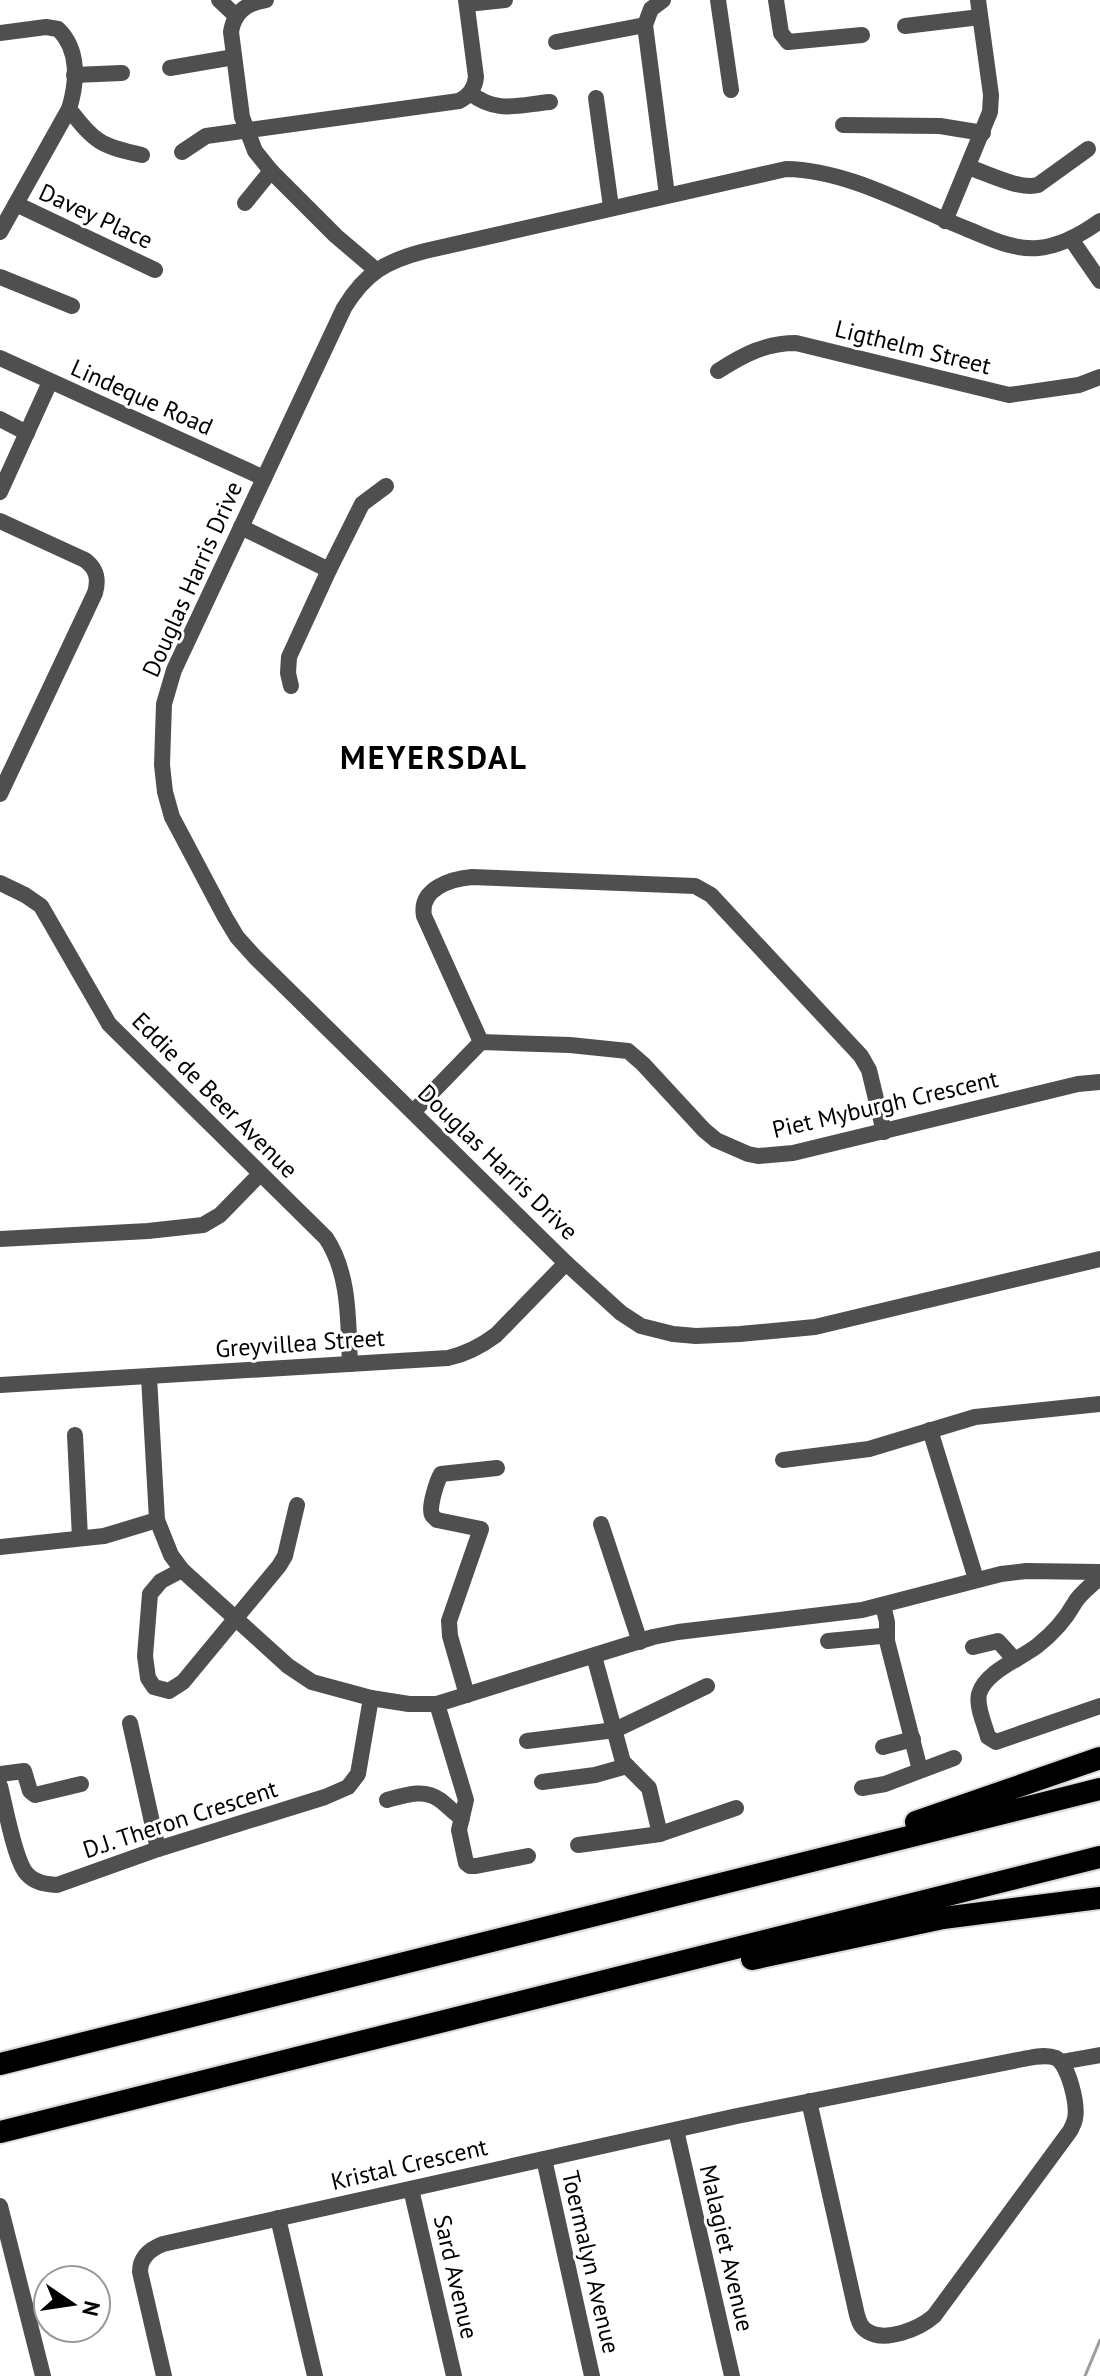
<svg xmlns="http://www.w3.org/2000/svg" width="1100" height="2376" font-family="'PT Sans',sans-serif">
<rect width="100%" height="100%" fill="#fff"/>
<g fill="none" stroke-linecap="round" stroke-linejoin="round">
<polyline stroke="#9d9d9d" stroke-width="3" points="1085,2376 1100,2340"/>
<defs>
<g id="highway">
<polyline points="916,1822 1100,1758"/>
<polyline points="752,1959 943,1918 1100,1898"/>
<polyline points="0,2064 1100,1789"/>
<polyline points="0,2132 1100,1857"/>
</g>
</defs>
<use href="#highway" stroke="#dbdbdb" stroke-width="26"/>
<g stroke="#4f4f4f" stroke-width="16">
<polyline points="219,0 236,16"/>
<path d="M266,0C247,3 234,12 231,32L242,117L255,151L271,171L336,236L376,270"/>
<polyline points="663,0 651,9 645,25 667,195"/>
<polyline points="718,0 731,90"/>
<polyline points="776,0 781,33 788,42 862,35"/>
<polyline points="467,4 505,0"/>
<polyline points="905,26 980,17"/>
<path d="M0,33L46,27L58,29C80,50 77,83 69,109L0,232"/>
<polyline points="556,42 645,25"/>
<polyline points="170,68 234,57"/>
<polyline points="74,75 122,73"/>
<path d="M470,93C497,114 518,105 550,102"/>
<polyline points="596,98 611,207"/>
<path d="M69,109C95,142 100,146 142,155"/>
<polyline points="843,125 940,126 983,133"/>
<path d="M182,152L206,136L459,101C469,96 475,88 476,77L466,0"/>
<path d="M968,167C987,173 1019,190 1038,185L1088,149"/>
<polyline points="245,203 271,171"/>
<polyline points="16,204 155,270"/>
<polyline points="945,221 990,112 991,95 978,0"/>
<path d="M1100,221C1082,234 1061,246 1038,248C1012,250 990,238 967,229C909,206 848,170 786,169L425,251C386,261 365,273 344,308L174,670L164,704L162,765L165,792L172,817L225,917L237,937L255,957L566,1263L621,1313L641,1326L673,1334L696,1336L740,1334L815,1327L1100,1259"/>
<polyline points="1071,239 1100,281"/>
<polyline points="0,277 72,306"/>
<polyline points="0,358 264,478"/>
<path d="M718,371C743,355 765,343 796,343L1009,395L1079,385L1100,377"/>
<polyline points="0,419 27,433"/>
<polyline points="0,492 50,382"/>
<path d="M0,521L85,560C97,569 99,579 95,593L0,794"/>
<polyline points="241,527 329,570 362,504 386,486"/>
<polyline points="291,686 288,673 289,657 329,570"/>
<path d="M0,883L25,895L41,906L109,1024L326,1238C350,1274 348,1321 350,1364"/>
<path d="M481,1042L424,916C419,889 450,879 472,877L695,886L711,895L861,1056L869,1070L884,1132"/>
<polyline points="413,1112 481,1042 570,1045 628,1051 643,1064 704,1130 716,1140 748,1154 758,1156 793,1153 1078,1084 1100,1082"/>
<polyline points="0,1239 148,1231 203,1225 220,1215 260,1174"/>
<polyline points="149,1377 157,1520 171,1555 182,1570 288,1666 312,1682 371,1698 409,1704 437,1704 653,1637 678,1632 862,1610 1001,1574 1026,1571 1100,1572"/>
<path d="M0,1385L448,1358C466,1354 480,1347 496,1335L566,1263"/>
<polyline points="930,1430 976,1579"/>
<polyline points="75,1435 80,1538"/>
<polyline points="783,1460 869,1449 975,1417 1100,1404"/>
<polyline points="601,1524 640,1642"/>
<polyline points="0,1547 104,1536 157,1520"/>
<polyline points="182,1570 161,1581 150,1594 145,1656 148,1678 154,1687 169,1691 183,1682 279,1566 285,1556 297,1505"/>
<path d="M1100,1577C1092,1585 1079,1594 1074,1604C1065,1620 1051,1635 1037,1646C1020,1659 985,1672 979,1694C976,1707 985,1725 988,1737L996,1742L1100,1706"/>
<polyline points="883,1605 887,1622 887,1641 920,1770"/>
<polyline points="828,1641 881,1636"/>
<polyline points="973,1647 998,1641 1015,1660"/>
<polyline points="594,1656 623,1762 649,1788 660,1834 736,1808"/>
<path d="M467,1695L450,1636L449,1621L481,1529L437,1520C435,1518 433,1517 432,1515C428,1508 437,1481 441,1474L497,1468"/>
<polyline points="437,1704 466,1800 459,1830 466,1863 470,1866 476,1866 528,1856"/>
<polyline points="130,1723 158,1849"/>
<polyline points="527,1741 615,1730 707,1686"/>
<polyline points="883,1747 913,1739"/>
<polyline points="0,1774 24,1771 30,1791 35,1795 81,1784"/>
<polyline points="542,1782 595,1775 627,1766"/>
<path d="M0,1786C5,1805 15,1862 27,1874C35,1883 45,1884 57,1885L158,1849L325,1797L348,1787L358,1774L371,1698"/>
<polyline points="862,1788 885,1784 954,1758"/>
<path d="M387,1800C405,1795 424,1788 440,1800C448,1806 454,1813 462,1818"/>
<polyline points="578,1845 660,1834"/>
<polyline points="1061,2062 1100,2055"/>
<polyline points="676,2130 732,2376"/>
<polyline points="544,2159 592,2376"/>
<polyline points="411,2189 454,2376"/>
<polyline points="0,2206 43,2376"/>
<polyline points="278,2218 315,2376"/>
<path d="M164,2376L140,2272C140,2257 150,2249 163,2244L737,2116L1023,2059C1033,2057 1046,2054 1056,2058C1069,2065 1078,2105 1075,2119C1074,2124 1072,2127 1070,2131L934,2316C919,2329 885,2343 867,2331C860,2327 859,2321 857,2315L809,2101"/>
</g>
<use href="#highway" stroke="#000" stroke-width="22"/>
</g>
<g text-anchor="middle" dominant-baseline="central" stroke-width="6" stroke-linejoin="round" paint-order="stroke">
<g font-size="24" fill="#000" stroke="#fff">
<text transform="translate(96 216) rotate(25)">Davey Place</text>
<text transform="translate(913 347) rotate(14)">Ligthelm Street</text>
<text transform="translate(142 397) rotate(24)">Lindeque Road</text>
<text transform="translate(192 579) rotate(-66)">Douglas Harris Drive</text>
<text transform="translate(215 1095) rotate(45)">Eddie de Beer Avenue</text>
<text transform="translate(885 1104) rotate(-13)">Piet Myburgh Crescent</text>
<text transform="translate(498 1162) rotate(44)">Douglas Harris Drive</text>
<text transform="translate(300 1343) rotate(-4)">Greyvillea Street</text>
<text transform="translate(180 1819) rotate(-18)">D.J. Theron Crescent</text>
<text transform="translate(409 2164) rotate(-13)">Kristal Crescent</text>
<text transform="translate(727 2248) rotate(77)">Malagiet Avenue</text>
<text transform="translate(591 2262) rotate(77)">Toermalyn Avenue</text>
<text transform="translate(456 2277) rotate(77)">Sard Avenue</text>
</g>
<g font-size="32" font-weight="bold" letter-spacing="2" fill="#000" stroke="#fff">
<text x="434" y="757">MEYERSDAL</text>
</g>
</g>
<g transform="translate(72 2304) rotate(103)"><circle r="38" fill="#ffffff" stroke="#999999" stroke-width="2"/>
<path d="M0-6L14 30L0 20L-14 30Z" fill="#000000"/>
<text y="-12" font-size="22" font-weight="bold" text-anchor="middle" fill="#000000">N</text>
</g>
</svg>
